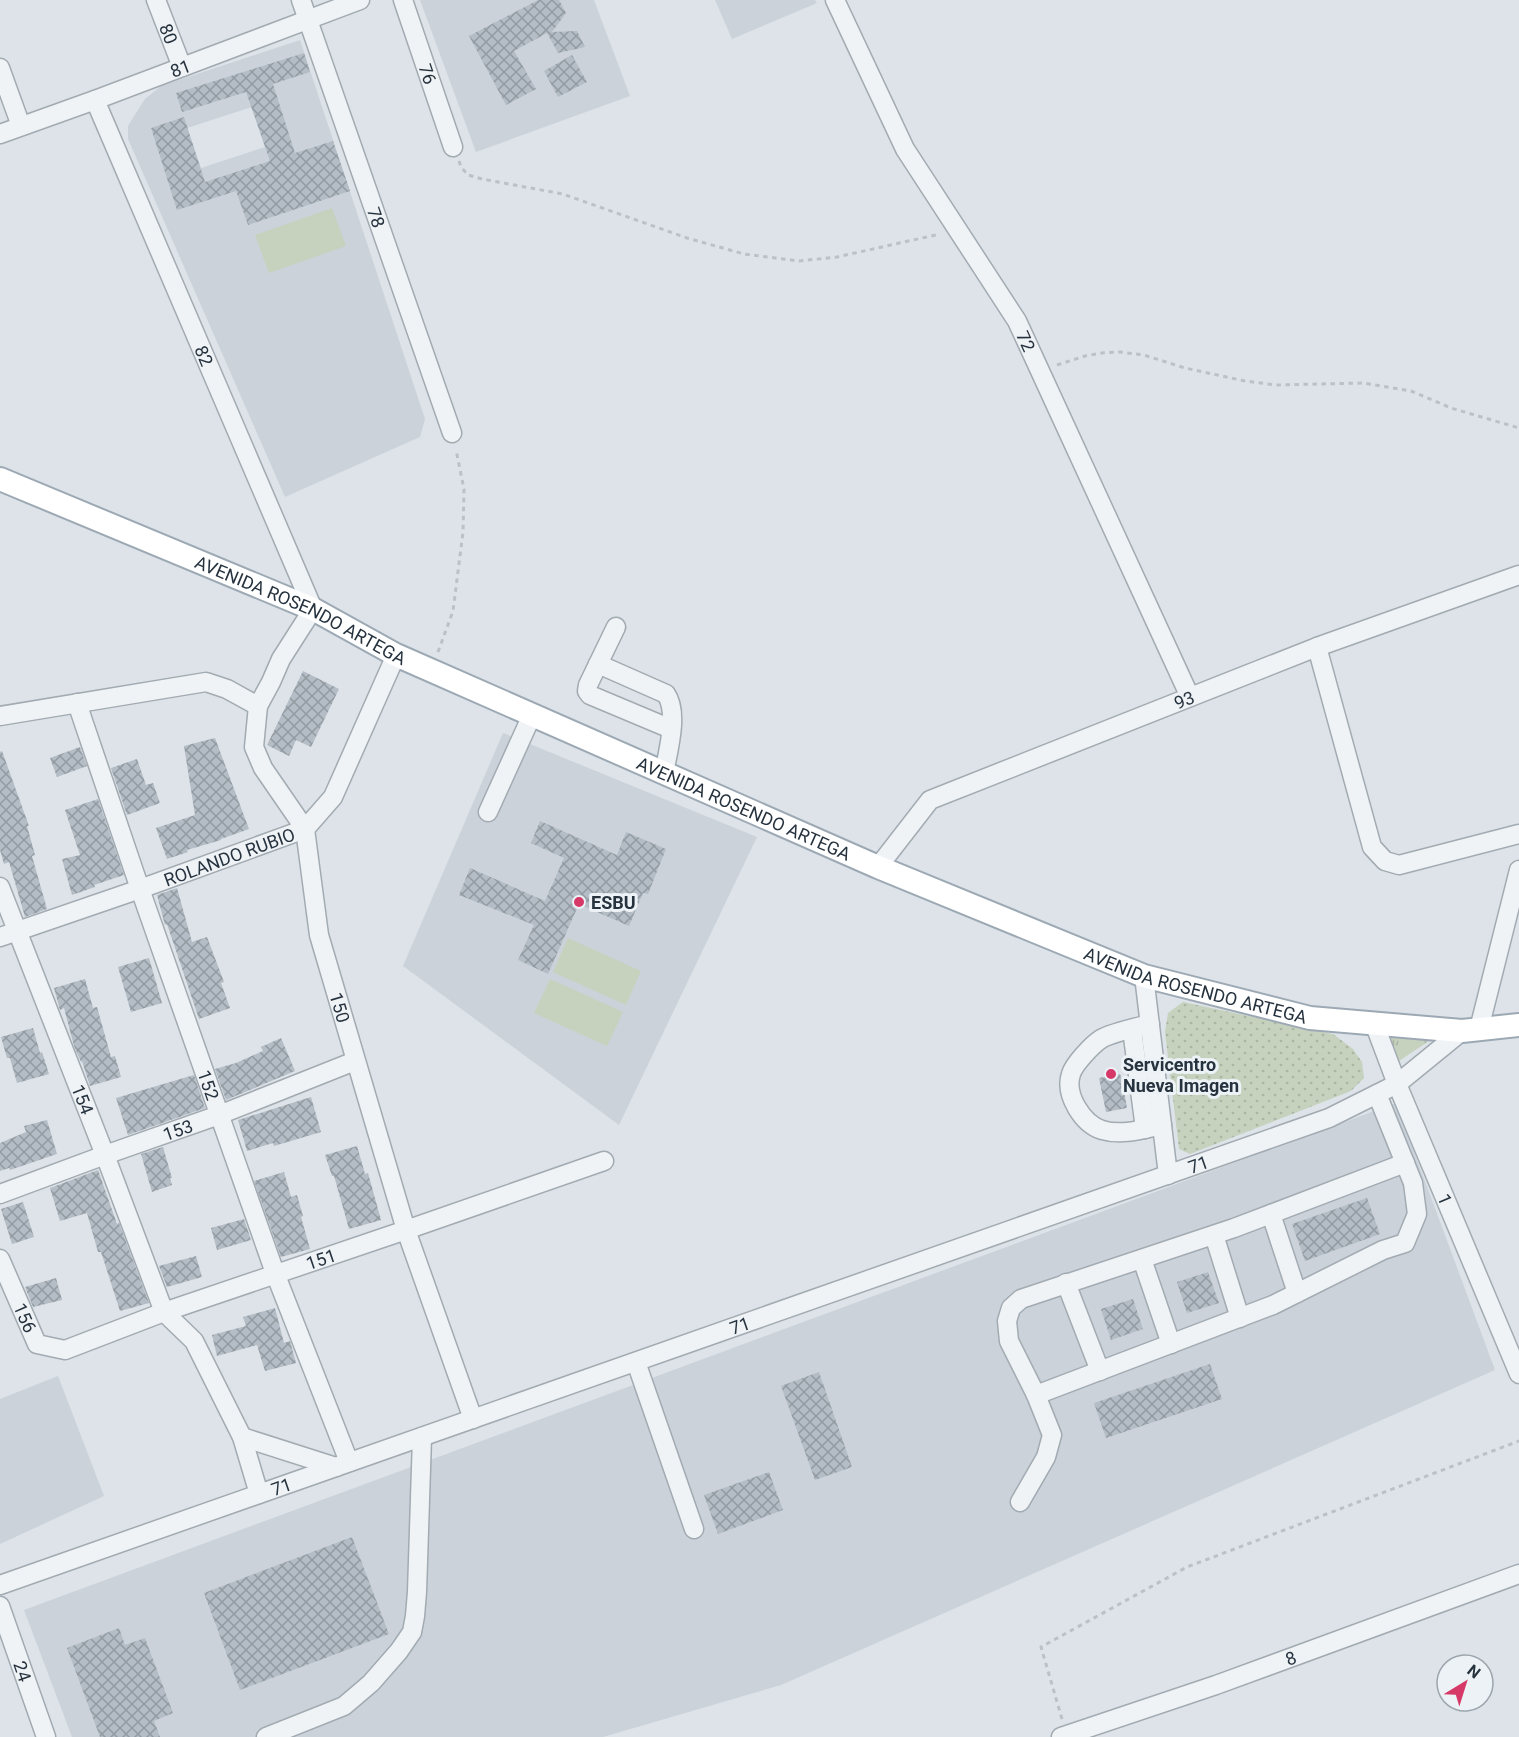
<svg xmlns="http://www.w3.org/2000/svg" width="1519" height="1737" font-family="Roboto,sans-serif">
<defs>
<pattern id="grass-tufts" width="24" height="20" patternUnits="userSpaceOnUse" patternTransform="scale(1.5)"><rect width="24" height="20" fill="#c6d2be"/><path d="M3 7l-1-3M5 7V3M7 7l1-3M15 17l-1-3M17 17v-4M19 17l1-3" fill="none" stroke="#aab5a4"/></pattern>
<pattern id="park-dots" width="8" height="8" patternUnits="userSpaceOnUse" patternTransform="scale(1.5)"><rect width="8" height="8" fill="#c6d2be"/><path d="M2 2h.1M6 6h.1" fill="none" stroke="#aab5a4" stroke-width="1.8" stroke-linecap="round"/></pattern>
<pattern id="building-cross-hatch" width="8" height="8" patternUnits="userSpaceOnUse" patternTransform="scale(1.5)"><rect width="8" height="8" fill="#b4bdc5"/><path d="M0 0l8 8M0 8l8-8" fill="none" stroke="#929aa1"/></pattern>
</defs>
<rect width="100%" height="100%" fill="#dde3e8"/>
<g fill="#cbd2da" fill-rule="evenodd">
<polygon points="420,0 594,0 630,96 476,152"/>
<polygon points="715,0 815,0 817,3 732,39"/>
<path d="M300,40L425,419L420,437L285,497L128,139V126L136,113L145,99L161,86ZM252,107L265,147L201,168L187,128Z"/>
<polygon points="503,733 757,837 619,1125 403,966"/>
<polygon points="1396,1103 1495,1370 781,1685 603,1737 72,1737 24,1610"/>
<polygon points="58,1376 104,1496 0,1544 0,1399"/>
</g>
<polygon fill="url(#grass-tufts)" points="1389,1037 1432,1039 1399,1061"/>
<polygon fill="url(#park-dots)" points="1183,1002 1333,1034 1353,1049 1362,1062 1364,1078 1351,1091 1190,1154 1179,1149 1165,1032 1168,1013"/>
<g fill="#c6d2be">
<polygon points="332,208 346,246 269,273 255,235"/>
<polygon points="568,938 641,971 626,1005 553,972"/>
<polygon points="550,979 623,1012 607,1046 534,1013"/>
</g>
<g fill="url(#building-cross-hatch)">
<polygon points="538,0 559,0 566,13 552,32 577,31 585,47 558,53 547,33 514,51 536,89 506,105 469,36"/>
<polygon points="304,53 310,72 273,84 295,153 333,141 350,191 248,225 236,191 177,210 151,128 184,117 205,182 270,161 246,92 182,112 176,93"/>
<polygon points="572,55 587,82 558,97 544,71"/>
<polygon points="303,671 339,689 311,747 296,740 289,756 267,745"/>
<polygon points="215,738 249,829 221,839 221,840 187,850 188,852 167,859 156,828 195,815 184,746"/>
<polygon points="80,747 87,766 57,777 50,758"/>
<polygon points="2,751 29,826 27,826 35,855 32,856 47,909 25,917 9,862 4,864 0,850 0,752"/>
<polygon points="137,759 146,785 153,783 160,803 127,815 111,768"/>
<polygon points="98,799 124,875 94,885 95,887 72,895 62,859 80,855 65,810"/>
<polygon points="540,821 617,855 626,832 666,849 648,894 643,893 629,926 579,904 548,974 518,960 534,925 459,895 470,868 545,901 564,858 531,843"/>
<polygon points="177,888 192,942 207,937 224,982 221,983 230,1008 199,1019 167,924 165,925 157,895"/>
<polygon points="149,958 162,1003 131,1012 118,967"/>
<polygon points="85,979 93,1008 97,1007 111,1057 115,1056 121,1077 90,1086 82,1061 81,1062 74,1046 64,1008 60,1010 54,988"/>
<polygon points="33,1028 40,1053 42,1052 49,1074 17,1083 10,1058 7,1058 1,1037"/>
<polygon points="281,1038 295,1071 226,1100 215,1069 236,1063 263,1051 261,1047"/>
<polygon points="1120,1074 1121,1077 1127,1076 1129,1090 1124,1091 1127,1108 1106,1112 1099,1078"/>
<polygon points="194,1075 205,1108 128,1135 116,1098"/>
<polygon points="311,1097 321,1132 274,1146 273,1143 247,1151 238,1120"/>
<polygon points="47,1120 57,1154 10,1170 9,1168 0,1171 0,1143 26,1132 24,1126"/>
<polygon points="357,1146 365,1174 368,1173 381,1220 349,1229 334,1176 332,1176 325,1155"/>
<polygon points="163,1147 172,1178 170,1178 172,1185 152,1192 141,1154"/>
<polygon points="98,1170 117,1224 119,1223 149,1303 120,1311 101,1252 98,1252 87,1213 60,1221 50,1188"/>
<polygon points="284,1172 291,1197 297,1195 303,1216 301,1217 310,1249 281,1257 254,1181"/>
<polygon points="1367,1198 1380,1234 1305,1261 1292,1224"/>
<polygon points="23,1202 34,1237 12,1244 1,1209"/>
<polygon points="244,1219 251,1240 217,1250 211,1228"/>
<polygon points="196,1256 202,1277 167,1287 159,1266"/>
<polygon points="1208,1272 1219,1303 1187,1313 1177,1282"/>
<polygon points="56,1278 62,1300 33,1307 25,1287"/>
<polygon points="1133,1299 1143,1329 1111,1340 1101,1309"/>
<polygon points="275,1308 284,1343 290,1341 296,1363 265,1371 257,1345 217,1356 212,1335 246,1326 243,1317"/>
<polygon points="1210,1364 1222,1399 1106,1438 1094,1403"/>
<polygon points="819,1372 852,1467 815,1480 781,1386"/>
<polygon points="769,1472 783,1510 718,1534 704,1495"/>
<polygon points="352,1537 389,1634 240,1690 204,1593"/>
<polygon points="119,1628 125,1645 145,1638 173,1713 154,1721 160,1737 100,1737 67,1648"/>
</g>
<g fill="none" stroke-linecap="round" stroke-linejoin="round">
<defs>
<g id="minor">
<path id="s1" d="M156,0L182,67"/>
<path id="s2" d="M301,0L452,433"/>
<path id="s3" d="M403,0L453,147"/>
<path id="s4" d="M835,0L905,149L1017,321L1190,697"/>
<polyline points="0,68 21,126"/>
<path id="s5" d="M95,100L313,609L281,659L271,682L258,706L254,747L263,768L305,829L319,935L406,1230L473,1419"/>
<path id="s6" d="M0,134L95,100L360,0"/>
<polyline points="616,627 588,685 587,691 590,695 671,729"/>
<polyline points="1317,647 1372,847 1385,861 1399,865 1519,834"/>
<path d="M598,664L666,694C679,713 668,751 664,773"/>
<path id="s7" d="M77,703L140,889L275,1273L349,1462"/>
<polyline points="0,716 206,682 227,689 258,706"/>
<polyline points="488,812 532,715"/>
<path id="s8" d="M878,867L930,800L1317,647L1519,575"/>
<path id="s9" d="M0,887L105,1155L164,1312L194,1341L242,1437L259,1494"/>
<path id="s10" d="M0,937L140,889L305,829L333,797L396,655"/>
<polyline points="1144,976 1168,1175"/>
<path id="s11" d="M1374,1023L1397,1084L1519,1374"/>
<path d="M1150,1024C1138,1027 1111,1033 1101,1039C1092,1045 1074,1064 1071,1074C1064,1095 1083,1124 1102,1130C1122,1136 1143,1129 1162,1125"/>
<polyline points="1132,1029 1145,1129"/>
<polyline points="1479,1029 1519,870"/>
<path id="s12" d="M0,1194L105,1155L219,1115L355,1061"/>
<polyline points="1271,1214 1297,1293"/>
<polyline points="1214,1235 1240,1318"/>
<path id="s13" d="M0,1259L37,1344L65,1350L164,1312L406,1230L604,1161"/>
<polyline points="1142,1259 1171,1344"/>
<polyline points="1066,1283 1100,1371"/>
<polyline points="636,1362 694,1529"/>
<polyline points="1036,1395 1273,1305 1383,1250 1405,1243 1417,1214 1413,1183 1377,1094"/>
<polyline points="242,1437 336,1467"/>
<polyline points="1020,1502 1046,1457 1052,1435 1036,1395 1009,1341 1007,1321 1011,1308 1021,1299 1234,1228 1405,1163"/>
<path id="s14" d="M0,1585L1329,1118L1397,1084L1462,1031"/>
<path id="s15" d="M0,1606L46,1737"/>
<polyline points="266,1737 344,1706 371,1683 399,1651 412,1632 415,1616 417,1592 422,1437"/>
<path id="s16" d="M1061,1737L1216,1685L1519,1574"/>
</g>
<g id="major">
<path id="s17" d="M0,479L313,609L396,655L878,867L1144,976L1310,1018L1462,1031L1519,1025"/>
</g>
</defs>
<use href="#minor" stroke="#a2abb2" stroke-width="21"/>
<use href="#major" stroke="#9ca9b4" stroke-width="26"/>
<g stroke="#bbc1c6" stroke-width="3" stroke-dasharray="4.5 4.5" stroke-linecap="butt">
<polyline points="459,161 461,167 468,175 482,179 563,194 687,238 744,254 799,261 837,257 940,234"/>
<polyline points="1057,365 1085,356 1102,353 1120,352 1144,355 1185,368 1245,381 1276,385 1363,383 1411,391 1451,408 1519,428"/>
<polyline points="438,652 453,611 463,532 464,489 456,450"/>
<polyline points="1062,1719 1041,1647 1187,1567 1519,1441"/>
</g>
<use href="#minor" stroke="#f0f3f6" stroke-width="18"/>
<use href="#major" stroke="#fff" stroke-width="22"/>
</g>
<g fill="#d63968" stroke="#ecf2f6" stroke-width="2">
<circle cx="579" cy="902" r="6"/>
<circle cx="1111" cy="1074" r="6"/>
</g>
<g text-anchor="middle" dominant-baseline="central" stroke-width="6" stroke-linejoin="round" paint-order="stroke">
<g font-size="18" fill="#26333f" stroke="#ecf2f6">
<text stroke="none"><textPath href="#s1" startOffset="36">80</textPath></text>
<text stroke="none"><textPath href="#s6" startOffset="192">81</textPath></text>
<text stroke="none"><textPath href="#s3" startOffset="78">76</textPath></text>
<text stroke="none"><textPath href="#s2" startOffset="230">78</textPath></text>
<text stroke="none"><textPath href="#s4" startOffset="392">72</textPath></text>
<text stroke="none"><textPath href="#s5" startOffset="278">82</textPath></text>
<text stroke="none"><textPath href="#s17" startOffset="328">AVENIDA ROSENDO ARTEGA</textPath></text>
<text stroke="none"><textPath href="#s8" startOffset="358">93</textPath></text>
<text stroke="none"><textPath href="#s17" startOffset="814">AVENIDA ROSENDO ARTEGA</textPath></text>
<text stroke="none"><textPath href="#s10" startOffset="243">ROLANDO RUBIO</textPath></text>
<text stroke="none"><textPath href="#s17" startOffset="1300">AVENIDA ROSENDO ARTEGA</textPath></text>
<text stroke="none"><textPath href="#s5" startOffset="986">150</textPath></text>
<text stroke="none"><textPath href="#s7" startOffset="404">152</textPath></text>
<text stroke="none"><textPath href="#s9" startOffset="228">154</textPath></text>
<text stroke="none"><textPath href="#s12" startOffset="189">153</textPath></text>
<text stroke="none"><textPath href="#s14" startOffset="1270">71</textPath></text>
<text stroke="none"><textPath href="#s11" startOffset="190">1</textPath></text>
<text stroke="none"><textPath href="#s13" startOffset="393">151</textPath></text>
<text stroke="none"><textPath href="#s13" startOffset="64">156</textPath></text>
<text stroke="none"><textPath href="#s14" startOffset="784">71</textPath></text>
<text stroke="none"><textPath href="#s14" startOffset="298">71</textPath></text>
<text stroke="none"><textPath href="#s16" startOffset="243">8</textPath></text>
<text stroke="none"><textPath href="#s15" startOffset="69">24</textPath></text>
</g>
<g font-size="18" font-weight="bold" fill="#26333f" stroke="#ecf2f6" text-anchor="start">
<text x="591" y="902">ESBU</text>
<text x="1123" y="1064">Servicentro<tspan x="1123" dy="21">Nueva Imagen</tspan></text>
</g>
</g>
<g transform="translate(1465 1683) rotate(38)"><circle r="28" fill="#ecf2f6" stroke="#9da6ad" stroke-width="1.5"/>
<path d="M0-4.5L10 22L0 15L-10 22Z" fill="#d63968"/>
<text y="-9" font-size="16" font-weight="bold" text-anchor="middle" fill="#26333f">N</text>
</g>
</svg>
